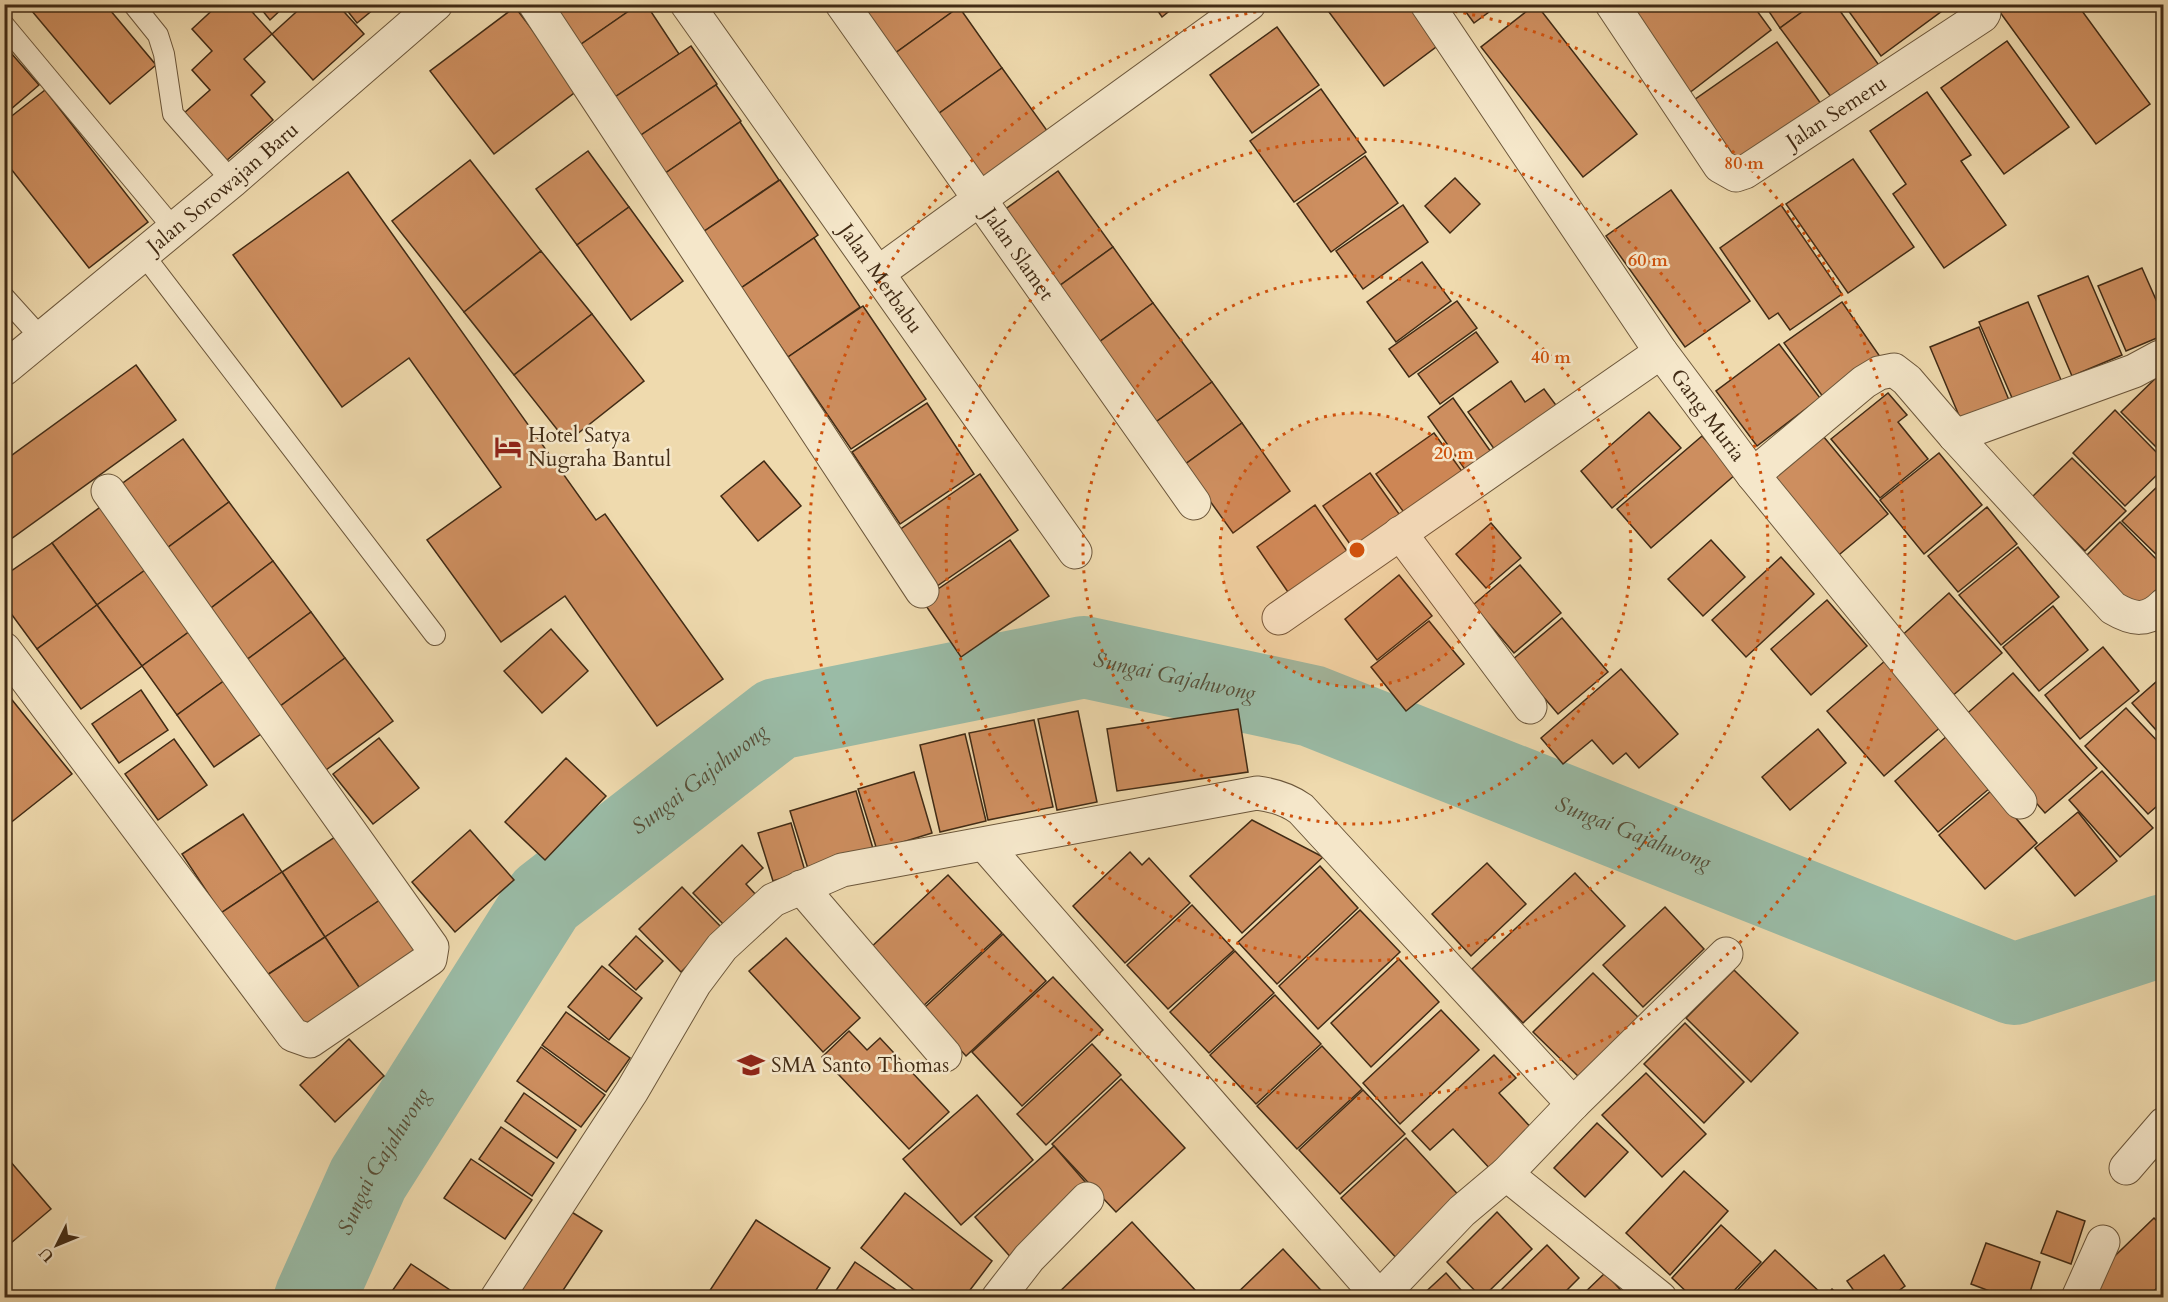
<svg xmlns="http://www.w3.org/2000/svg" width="2168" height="1302" font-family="Cardo,serif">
<rect width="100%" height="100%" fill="#efdaae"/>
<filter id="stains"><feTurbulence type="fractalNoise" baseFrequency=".00333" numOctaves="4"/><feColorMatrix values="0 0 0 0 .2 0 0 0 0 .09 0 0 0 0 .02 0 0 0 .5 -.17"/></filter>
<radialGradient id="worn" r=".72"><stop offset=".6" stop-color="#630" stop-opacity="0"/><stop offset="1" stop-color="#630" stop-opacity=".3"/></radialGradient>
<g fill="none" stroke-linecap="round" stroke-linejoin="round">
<path stroke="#9abba6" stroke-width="82" id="s1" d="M315,1298L368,1179L545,899L777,719L1084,657L1312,706L2014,984L2164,935"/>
</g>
<g fill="#cd8e5f" stroke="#412b15" stroke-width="1.5">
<polygon points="26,4 105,4 156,65 110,104"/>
<polygon points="219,4 245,4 272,34 244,59 265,82 251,95 273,120 226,161 183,114 210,90 192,70 212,51 192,29"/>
<polygon points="257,4 287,4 270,20"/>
<polygon points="305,4 337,4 364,34 313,80 272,34"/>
<polygon points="342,4 380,4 357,23"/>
<polygon points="548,4 639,4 577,47"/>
<polygon points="639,4 646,4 679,54 612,99 577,47"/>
<polygon points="859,4 957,4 959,7 894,54"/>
<polygon points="1153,4 1178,4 1162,17"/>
<polygon points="1323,4 1416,4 1444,41 1384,86"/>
<polygon points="1460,4 1500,4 1474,23"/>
<polygon points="1536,4 1637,134 1583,177 1481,47"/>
<polygon points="1644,4 1752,4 1771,30 1684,97 1625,19"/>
<polygon points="1764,4 1813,4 1780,28"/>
<polygon points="1813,4 1835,4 1881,68 1834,101 1780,28"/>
<polygon points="1848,4 1937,4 1942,11 1881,56 1845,6"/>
<polygon points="1994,4 2077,4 2150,104 2096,144"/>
<polygon points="515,7 578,90 494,154 430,71"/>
<polygon points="959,7 1002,68 938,114 894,54"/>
<polygon points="1277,27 1319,85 1252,133 1210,75"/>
<polygon points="2007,41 2069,127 2004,174 1941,88"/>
<polygon points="1777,42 1824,108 1741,166 1694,100"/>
<polygon points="4,45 39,85 4,115"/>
<polygon points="691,46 717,84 638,137 612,99"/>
<polygon points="1002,68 1048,132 984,178 938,114"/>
<polygon points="716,85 741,121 664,174 638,137"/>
<polygon points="1321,89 1366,152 1294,202 1250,141"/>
<polygon points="45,90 148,222 89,268 4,160 4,122"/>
<polygon points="1927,92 1971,155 1961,161 2006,225 1944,268 1893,194 1906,184 1870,131"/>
<polygon points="740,122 779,180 703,232 664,174"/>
<polygon points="588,151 629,207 577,245 536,189"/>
<polygon points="1365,156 1398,203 1331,252 1297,204"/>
<polygon points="1853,159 1914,247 1848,293 1786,204"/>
<polygon points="470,160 541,251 464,312 392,221"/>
<polygon points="1058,171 1113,247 1055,289 1000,213"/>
<polygon points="348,172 596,520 605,514 723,679 657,726 565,596 501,642 427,540 501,487 409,358 342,407 233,255"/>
<polygon points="1455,178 1480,204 1450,233 1425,206"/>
<polygon points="780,180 818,235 741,288 703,232"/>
<polygon points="1671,190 1750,301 1685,347 1606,236"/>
<polygon points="1403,205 1428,242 1363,289 1336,251"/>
<polygon points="1781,205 1842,294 1790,330 1778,313 1769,319 1720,248"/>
<polygon points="629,207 683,281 631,320 577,245"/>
<polygon points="814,238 860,307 788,357 741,288"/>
<polygon points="1113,247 1153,303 1095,345 1055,289"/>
<polygon points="541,251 592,314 514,375 464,312"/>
<polygon points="1422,262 1451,301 1396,342 1367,302"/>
<polygon points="2142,268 2164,318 2164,335 2126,351 2098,286"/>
<polygon points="2088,276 2122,355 2072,376 2038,296"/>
<polygon points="1457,301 1477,328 1409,377 1389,349"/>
<polygon points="1842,302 1883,361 1826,401 1784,343"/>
<polygon points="2028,302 2064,387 2016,407 1979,322"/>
<polygon points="1153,303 1212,382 1153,424 1095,345"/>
<polygon points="863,306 926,399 851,449 788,357"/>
<polygon points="592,314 644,381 567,442 514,375"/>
<polygon points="1979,327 2011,405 1963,425 1930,347"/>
<polygon points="1476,332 1498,362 1440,404 1418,374"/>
<polygon points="1779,344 1820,398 1757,446 1716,391"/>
<polygon points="136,365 176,420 4,544 4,461"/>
<polygon points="2164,370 2164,455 2121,412"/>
<polygon points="1511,381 1525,402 1544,389 1564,416 1502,460 1468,412"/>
<polygon points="1212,382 1242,423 1184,465 1153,424"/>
<polygon points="1888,393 1907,415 1898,422 1928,459 1880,498 1831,439"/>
<polygon points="1453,398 1496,459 1471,478 1428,417"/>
<polygon points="927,403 974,474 900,524 852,452"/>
<polygon points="2115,410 2164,460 2164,468 2125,506 2073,453"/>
<polygon points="1649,412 1681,448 1612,508 1581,471"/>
<polygon points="1242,423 1290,491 1233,533 1184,465"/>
<polygon points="1434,433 1469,481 1411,522 1376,474"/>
<polygon points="1702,436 1736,474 1651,548 1617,509"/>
<polygon points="1823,436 1888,514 1834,559 1769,480"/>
<polygon points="183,439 229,502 163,551 116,488"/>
<polygon points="1939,453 1982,505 1924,554 1880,500"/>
<polygon points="2072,458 2126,511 2085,551 2032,497"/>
<polygon points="764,461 801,506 758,541 721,496"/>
<polygon points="1370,473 1404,521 1357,554 1323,506"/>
<polygon points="980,474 1018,530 930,591 892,535"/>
<polygon points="2164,480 2164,562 2122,521"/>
<polygon points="107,502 152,565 97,605 52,543"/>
<polygon points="229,502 273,561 207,611 163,551"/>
<polygon points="1315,505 1349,554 1290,595 1257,547"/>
<polygon points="1987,507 2017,544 1958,592 1928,556"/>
<polygon points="2120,522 2164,567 2164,595 2143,615 2085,557"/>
<polygon points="1491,523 1521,558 1486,588 1456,554"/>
<polygon points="1010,540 1049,596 961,657 922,600"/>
<polygon points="1711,540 1745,577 1703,616 1668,579"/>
<polygon points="52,543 97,605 37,649 4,604 4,576"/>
<polygon points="2018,547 2059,597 2001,645 1959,595"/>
<polygon points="1781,557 1814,594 1746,657 1712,620"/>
<polygon points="273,561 311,612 245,661 207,611"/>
<polygon points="152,565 197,626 142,666 97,605"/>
<polygon points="1520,565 1561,613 1514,653 1473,605"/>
<polygon points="1399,575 1432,616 1377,660 1345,619"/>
<polygon points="1949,593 2002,653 1950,698 1898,639"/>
<polygon points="1827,600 1867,646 1811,695 1771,649"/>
<polygon points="97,605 142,666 81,709 37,649"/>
<polygon points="2053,606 2088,650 2039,691 2003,647"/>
<polygon points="311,612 345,658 279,707 245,661"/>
<polygon points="1562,618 1608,672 1558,714 1512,660"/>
<polygon points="1429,621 1464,664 1406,711 1371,667"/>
<polygon points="197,626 232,675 177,715 142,666"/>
<polygon points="551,629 588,671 542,713 504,671"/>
<polygon points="2103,647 2139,691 2080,739 2045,695"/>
<polygon points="345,658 393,721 326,770 279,707"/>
<polygon points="1886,660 1943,725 1884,776 1827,711"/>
<polygon points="1621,669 1678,734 1639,768 1626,753 1613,764 1592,740 1563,764 1541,738"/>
<polygon points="2013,673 2097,768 2045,813 1962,718"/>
<polygon points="232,675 271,727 214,767 177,715"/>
<polygon points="2164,675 2164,739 2132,703"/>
<polygon points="4,690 72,774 4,828"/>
<polygon points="141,690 168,730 119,763 92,724"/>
<polygon points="2126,708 2164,748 2164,800 2148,814 2085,746"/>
<polygon points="1238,709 1248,772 1117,791 1107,729"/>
<polygon points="1078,711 1097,802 1057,810 1038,719"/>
<polygon points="1034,720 1053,807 988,820 969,733"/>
<polygon points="1818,729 1846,763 1790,810 1762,777"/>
<polygon points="965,734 986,821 940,832 920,745"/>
<polygon points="1947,736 1990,788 1938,832 1895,781"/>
<polygon points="379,738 419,788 373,824 333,774"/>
<polygon points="174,739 207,785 158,820 125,774"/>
<polygon points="566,758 606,796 545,860 505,822"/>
<polygon points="2102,771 2153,828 2120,857 2069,800"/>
<polygon points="914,772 932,833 877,850 858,789"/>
<polygon points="1992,790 2037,843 1985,889 1939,835"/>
<polygon points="856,791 874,852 809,872 790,811"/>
<polygon points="2078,812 2117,861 2075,896 2035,848"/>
<polygon points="243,814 282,872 221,913 182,854"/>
<polygon points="1252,820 1323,857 1242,933 1190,876"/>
<polygon points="791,823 805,871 773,881 758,833"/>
<polygon points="470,830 514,880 455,932 412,882"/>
<polygon points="344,831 386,896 325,937 282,872"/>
<polygon points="742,845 763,868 746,884 757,896 725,926 693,893"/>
<polygon points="1130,852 1142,865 1149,858 1190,903 1125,963 1073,906"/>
<polygon points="1487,863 1526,904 1471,956 1432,914"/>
<polygon points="1320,866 1358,908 1277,984 1238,942"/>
<polygon points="282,872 325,937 264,977 221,913"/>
<polygon points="1575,873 1625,926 1523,1023 1472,969"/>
<polygon points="948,875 1002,933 921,1008 867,951"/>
<polygon points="682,887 724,930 681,972 639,929"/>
<polygon points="386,896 424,953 363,993 325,937"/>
<polygon points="1192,905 1234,950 1168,1009 1127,965"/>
<polygon points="1665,907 1704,949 1643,1007 1603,965"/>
<polygon points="1360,910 1400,952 1318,1029 1279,986"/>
<polygon points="1003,934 1046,981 966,1056 923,1009"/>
<polygon points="636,936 663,961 636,990 609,965"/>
<polygon points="325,937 363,993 302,1034 264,977"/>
<polygon points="786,938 860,1018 823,1052 749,971"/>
<polygon points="1235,951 1274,993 1209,1053 1170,1012"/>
<polygon points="1399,959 1439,1002 1371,1067 1331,1023"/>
<polygon points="602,966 642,998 609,1040 568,1007"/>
<polygon points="1734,970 1798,1033 1751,1082 1686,1018"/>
<polygon points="1593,973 1640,1019 1580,1078 1533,1032"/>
<polygon points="1053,977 1103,1030 1022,1106 972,1052"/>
<polygon points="1275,995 1321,1044 1256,1104 1210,1055"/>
<polygon points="1441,1010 1479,1050 1400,1124 1363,1083"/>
<polygon points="566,1012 630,1058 606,1092 542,1045"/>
<polygon points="1685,1023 1744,1082 1704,1123 1644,1064"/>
<polygon points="849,1031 867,1050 880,1038 949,1112 909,1149 822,1057"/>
<polygon points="349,1039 384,1076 335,1122 300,1085"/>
<polygon points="1092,1044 1121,1075 1046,1145 1017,1114"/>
<polygon points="1322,1046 1362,1089 1297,1149 1257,1106"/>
<polygon points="541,1047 605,1095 581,1127 517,1081"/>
<polygon points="1494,1055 1516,1078 1499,1093 1536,1133 1493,1172 1453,1129 1430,1150 1412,1131"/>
<polygon points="1646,1073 1706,1134 1662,1177 1602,1115"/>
<polygon points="1121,1079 1185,1148 1116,1212 1052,1144"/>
<polygon points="1363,1090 1405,1134 1340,1194 1299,1150"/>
<polygon points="524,1093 576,1130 557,1158 505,1121"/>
<polygon points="977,1095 1033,1160 961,1225 903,1159"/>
<polygon points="1597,1123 1628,1152 1585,1197 1554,1168"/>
<polygon points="501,1127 554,1163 532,1196 479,1159"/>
<polygon points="1406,1138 1464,1201 1399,1261 1341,1198"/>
<polygon points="1054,1146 1093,1191 1014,1261 975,1217"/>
<polygon points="4,1154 51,1209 4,1249"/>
<polygon points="471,1159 532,1200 505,1239 444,1198"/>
<polygon points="1684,1171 1728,1211 1670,1275 1626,1233"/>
<polygon points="905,1193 992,1261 964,1298 924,1298 861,1248"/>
<polygon points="570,1211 602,1231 558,1298 514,1298"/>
<polygon points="2057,1211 2085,1221 2071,1264 2041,1253"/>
<polygon points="1497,1212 1532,1249 1482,1298 1447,1262"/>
<polygon points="2154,1218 2164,1228 2164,1281 2147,1298 2108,1298 2090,1280"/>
<polygon points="756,1220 830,1268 811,1298 705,1298"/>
<polygon points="1132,1222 1197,1292 1192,1298 1053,1298"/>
<polygon points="1721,1225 1761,1262 1727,1298 1693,1298 1672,1278"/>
<polygon points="1986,1243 2040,1262 2028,1298 2008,1298 1971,1284"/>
<polygon points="1547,1245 1579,1278 1559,1298 1500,1298 1497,1294"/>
<polygon points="1283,1249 1328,1298 1232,1298"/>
<polygon points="1775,1250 1824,1296 1822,1298 1730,1298"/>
<polygon points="1884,1255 1905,1286 1889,1298 1859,1298 1847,1281"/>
<polygon points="855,1262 908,1298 831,1298"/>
<polygon points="411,1264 462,1298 395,1298 390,1294"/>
<polygon points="1446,1273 1468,1298 1419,1298"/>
<polygon points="1605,1273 1628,1298 1579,1298"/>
<polygon points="1832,1289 1841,1298 1824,1298"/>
</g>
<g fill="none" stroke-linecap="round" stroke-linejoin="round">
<defs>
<g id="service">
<polyline points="133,4 158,35 164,54 173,114 232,181"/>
<polyline points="4,25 174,229"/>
<polyline points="143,254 435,635"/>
<polyline points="4,297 42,339"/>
</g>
<g id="minor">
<polyline points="535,4 922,591"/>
<path id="s2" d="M687,4L1075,552"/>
<path id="s3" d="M842,4L1194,503"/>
<path id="s4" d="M1427,4L1661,352L1753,475L2020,802"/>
<path id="s5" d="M1612,4L1720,166L1736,175L1745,172L1982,16L1984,13V4"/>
<polyline points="878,273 1249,4"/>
<polyline points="1955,436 2134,371 2160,357 2164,357"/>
<path d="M1753,475L1864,382L1879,373L1894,370L1907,380L1955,436L2113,608C2133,620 2147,622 2164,605"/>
<polyline points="1400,533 1530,707"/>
<polyline points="1279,618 1661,352"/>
<polyline points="4,649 293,1035 310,1041 430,959 432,947 108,491"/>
<polyline points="985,845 1379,1297"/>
<polyline points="801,887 945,1055"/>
<polyline points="2126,1168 2164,1124"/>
<polyline points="1506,1174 1573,1104 1726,954"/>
<path d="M497,1298L632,1091L695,983L722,947L773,900L842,870L1257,793C1274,795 1287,799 1301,809L1573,1104"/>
<polyline points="998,1298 1029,1258 1087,1199"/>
<polyline points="1379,1298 1462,1211 1506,1174 1660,1298"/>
<polyline points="2078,1298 2103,1242"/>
</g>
<g id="tertiary">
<path id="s6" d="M4,369L232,181L436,4"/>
</g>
</defs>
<use href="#service" stroke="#6c573b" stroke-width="22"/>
<use href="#minor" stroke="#6c573b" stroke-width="35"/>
<use href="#tertiary" stroke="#6c573b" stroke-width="35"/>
<use href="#service" stroke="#f5e7ca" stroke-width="20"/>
<use href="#minor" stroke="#f5e7ca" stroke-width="33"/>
<use href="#tertiary" stroke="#f5e7ca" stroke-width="33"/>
</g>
<circle cx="1357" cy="550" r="137" fill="#cf520d" fill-opacity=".12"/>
<g fill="none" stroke="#cf520d" stroke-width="3" stroke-dasharray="3 6">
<circle cx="1357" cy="550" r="137"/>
<circle cx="1357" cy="550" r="274"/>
<circle cx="1357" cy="550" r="411"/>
<path d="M1410 5A548 548 0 1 1 1304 5"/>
</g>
<defs>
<symbol id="hotel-bare" viewBox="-9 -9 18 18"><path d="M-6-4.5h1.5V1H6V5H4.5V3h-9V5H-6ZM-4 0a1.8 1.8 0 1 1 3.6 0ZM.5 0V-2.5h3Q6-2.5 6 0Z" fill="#8f2418" stroke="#f5e7ca" stroke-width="2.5" paint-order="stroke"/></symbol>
<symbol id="school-bare" viewBox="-9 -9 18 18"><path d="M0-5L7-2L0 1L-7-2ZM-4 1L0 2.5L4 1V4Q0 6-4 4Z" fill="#8f2418" stroke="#f5e7ca" stroke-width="2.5" paint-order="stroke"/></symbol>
</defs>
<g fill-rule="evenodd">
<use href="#hotel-bare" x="489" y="428" width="38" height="38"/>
<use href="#school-bare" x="732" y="1046" width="38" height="38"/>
</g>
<g text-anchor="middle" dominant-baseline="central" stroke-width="5" stroke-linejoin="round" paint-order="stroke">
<g font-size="21" fill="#412b15" stroke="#f5e7ca">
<text stroke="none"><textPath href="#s5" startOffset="332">Jalan Semeru</textPath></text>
<text stroke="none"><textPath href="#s6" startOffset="284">Jalan Sorowajan Baru</textPath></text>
<text stroke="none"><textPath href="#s3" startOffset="306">Jalan Slamet</textPath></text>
<text stroke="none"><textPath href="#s2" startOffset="336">Jalan Merbabu</textPath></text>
<text stroke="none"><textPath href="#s4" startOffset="498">Gang Muria</textPath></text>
</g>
<g font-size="21" fill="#412b15" stroke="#f5e7ca" text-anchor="start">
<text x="528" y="435">Hotel Satya<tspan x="528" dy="24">Nugraha Bantul</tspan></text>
<text x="771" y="1065">SMA Santo Thomas</text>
</g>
<g font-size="22" font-style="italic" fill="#574f39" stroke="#f5e7ca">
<text stroke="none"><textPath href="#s1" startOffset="1161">Sungai Gajahwong</textPath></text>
<text stroke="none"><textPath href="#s1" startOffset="657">Sungai Gajahwong</textPath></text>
<text stroke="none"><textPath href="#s1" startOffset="1647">Sungai Gajahwong</textPath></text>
<text stroke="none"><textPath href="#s1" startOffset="153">Sungai Gajahwong</textPath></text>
</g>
</g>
<circle cx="1357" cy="550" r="9" fill="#cf520d" stroke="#f5e7ca" stroke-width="3"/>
<g font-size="18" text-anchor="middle" font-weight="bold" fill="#cf520d" stroke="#f5e7ca" stroke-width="5" stroke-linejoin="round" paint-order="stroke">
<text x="1744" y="169">80 m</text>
<text x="1648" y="266">60 m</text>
<text x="1551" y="363">40 m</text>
<text x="1454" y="459">20 m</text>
</g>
<rect width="2168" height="1302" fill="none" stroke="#efdaae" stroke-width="24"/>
<rect x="6" y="6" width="2156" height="1290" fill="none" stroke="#412b15" stroke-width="3"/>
<rect x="12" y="12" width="2144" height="1278" fill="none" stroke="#412b15" stroke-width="1.5"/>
<g transform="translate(57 1245) rotate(227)" stroke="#f5e7ca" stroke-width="4.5" paint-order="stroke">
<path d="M0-4.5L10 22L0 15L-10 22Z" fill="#412b15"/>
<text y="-9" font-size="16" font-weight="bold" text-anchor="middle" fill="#412b15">U</text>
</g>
<rect width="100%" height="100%" filter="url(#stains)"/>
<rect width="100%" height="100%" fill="url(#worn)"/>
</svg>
